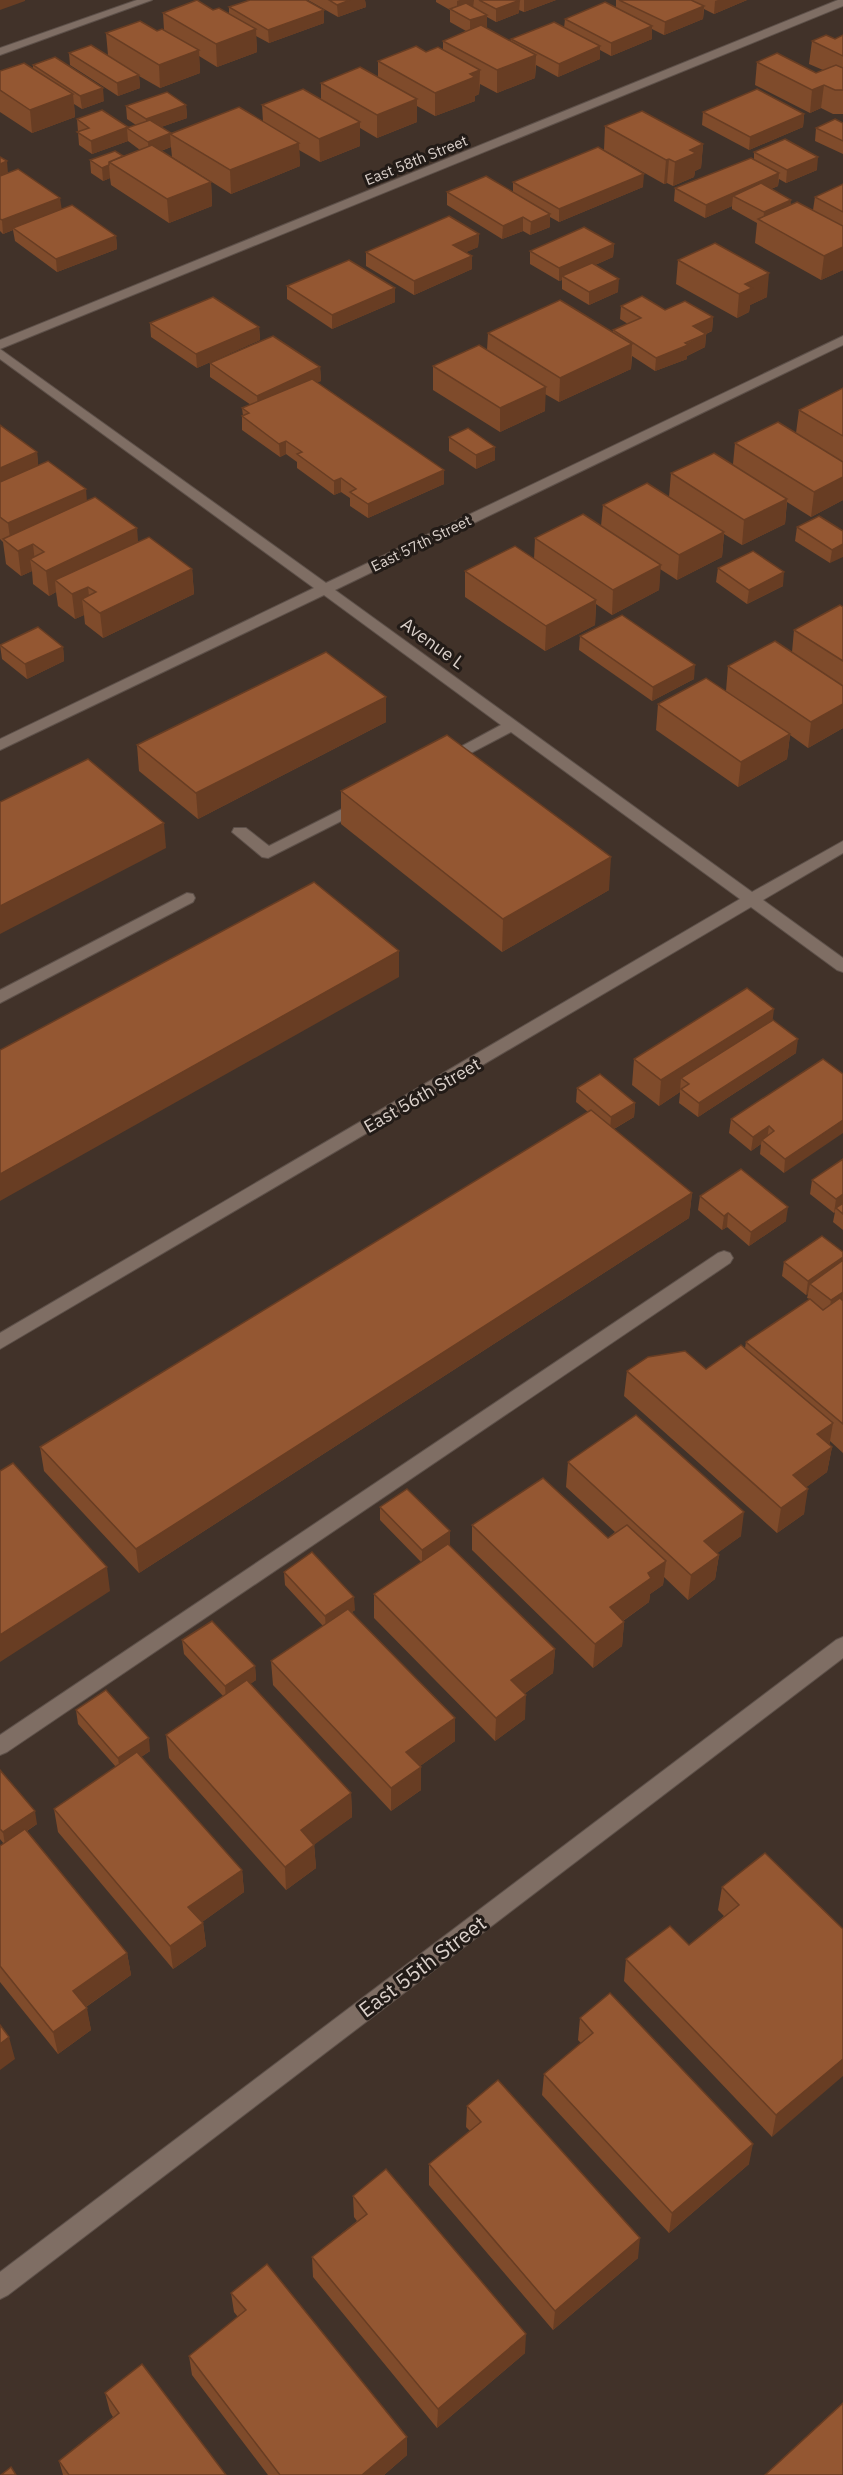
<svg xmlns="http://www.w3.org/2000/svg" width="843" height="2475" font-family="'IBM Plex Sans',sans-serif">
<rect width="100%" height="100%" fill="#413229"/>
<g fill="none" stroke-linecap="round" stroke-linejoin="round">
<defs>
<g id="minor">
<polygon points="137,0 152,0 0,55 0,48"/>
<polygon points="838,0 843,0 843,6 0,349 0,340"/>
<polygon points="843,336 843,345 335,590 752,892 843,841 843,853 763,900 843,958 843,972 837,970 751,907 0,1349 0,1333 740,899 511,732 450,764 440,764 437,761 440,758 501,725 324,595 0,750 0,739 314,588 0,359 0,349 326,583"/>
<polygon points="362,799 370,804 367,808 268,858 262,857 232,832 234,828 246,828 269,846"/>
<polygon points="187,893 193,894 195,898 193,902 0,1003 0,990"/>
<polygon points="724,1251 730,1253 733,1258 730,1263 7,1752 0,1755 0,1735 718,1253"/>
<polygon points="843,1637 843,1658 8,2295 0,2299 0,2272 836,1640"/>
</g>
</defs>
<use href="#minor" stroke="#5d5049" stroke-width="2"/>
<use href="#minor" fill="#7f6e64" fill-rule="evenodd"/>
</g>
<g fill="#7f4b2b">
<polygon points="308,0 365,0 366,7 338,17"/>
<polygon points="436,0 556,0 524,12 519,10 519,13 496,22 487,17 487,27 485,28 511,42 511,39 564,28 565,19 616,8 616,0 747,0 714,14 704,9 703,19 664,35 652,29 652,39 611,56 600,50 600,59 558,77 536,65 535,78 497,93 480,84 479,94 475,96 475,101 435,116 417,106 417,122 377,138 360,128 360,146 320,162 299,150 300,166 231,194 172,157 171,147 161,151 211,182 212,206 169,223 111,185 110,178 103,181 91,173 90,160 123,156 140,150 128,141 92,154 79,145 77,119 128,128 136,125 127,119 126,106 186,105 187,118 161,127 171,133 263,122 262,105 321,100 321,83 378,77 378,61 426,52 443,50 443,41 466,31 450,22 450,10 436,2"/>
<polygon points="229,7 324,23 269,43 256,36 257,52 217,67 199,56 200,73 160,88 139,76 140,88 118,96 70,65 69,53 108,55 106,33 164,30 163,13 213,10 229,13"/>
<polygon points="843,35 843,114 833,114 821,108 810,113 755,85 757,62 816,73 823,70 809,64 812,41 835,39"/>
<polygon points="33,65 104,101 82,109 74,104 75,117 32,133 0,112 0,71 33,69"/>
<polygon points="703,112 804,114 803,127 749,150 702,125"/>
<polygon points="843,123 843,154 815,141 816,128"/>
<polygon points="605,126 703,144 701,168 695,171 694,177 673,186 667,183 664,184 604,150"/>
<polygon points="754,152 817,170 786,183 779,179 778,186 771,189 791,204 813,210 815,197 843,184 843,270 821,280 755,243 757,223 732,209 732,206 705,218 674,201 675,188 754,159"/>
<polygon points="0,157 8,173 62,209 116,236 117,249 57,272 15,241 13,230 3,234 0,231"/>
<polygon points="513,182 643,187 559,222 550,217 550,227 530,235 523,231 502,239 447,205 447,192 513,192"/>
<polygon points="479,234 478,247 466,252 472,256 472,269 414,295 366,266 366,252"/>
<polygon points="614,244 613,257 595,265 618,292 589,305 562,289 562,280 559,281 530,264 530,251"/>
<polygon points="678,260 767,297 750,305 749,312 737,318 676,284"/>
<polygon points="287,286 395,302 332,329 287,299"/>
<polygon points="621,306 665,310 713,317 712,331 706,334 705,347 687,356 687,359 655,371 632,356 631,369 559,402 545,394 545,411 500,432 433,390 433,366 487,350 488,333 613,332 613,330 628,324 620,319"/>
<polygon points="150,323 259,327 260,340 197,368 151,337"/>
<polygon points="210,363 320,367 321,381 317,382 444,470 444,484 368,518 350,506 350,498 341,492 334,495 297,468 297,462 286,454 280,457 242,430 242,416 243,416 242,408 251,405 210,377"/>
<polygon points="843,388 843,500 811,517 787,502 785,524 742,545 724,534 722,557 677,580 660,569 659,590 612,615 596,604 595,625 545,651 465,597 465,571 534,559 535,538 601,526 603,505 669,497 671,473 733,464 735,443 796,433 799,410"/>
<polygon points="0,425 37,452 38,466 87,501 138,542 192,569 194,594 103,638 85,624 84,615 75,619 58,606 56,592 49,596 33,584 32,571 21,576 6,564 3,542 0,539"/>
<polygon points="449,437 495,447 495,460 476,469 449,451"/>
<polygon points="797,527 843,531 830,563 795,541"/>
<polygon points="718,568 783,586 747,604 716,582"/>
<polygon points="843,607 843,728 808,748 790,735 787,759 738,787 656,730 658,704 726,691 728,666 792,652 794,630"/>
<polygon points="580,636 694,679 652,701 579,650"/>
<polygon points="0,645 63,647 64,661 27,679 2,659"/>
<polygon points="386,697 386,722 198,819 139,771 137,745"/>
<polygon points="341,791 609,890 502,952 341,824"/>
<polygon points="773,1020 796,1053 698,1117 679,1103 680,1093 680,1092 659,1106 632,1085 634,1059"/>
<polygon points="823,1059 784,1173 760,1154 761,1144 751,1151 729,1133 731,1119"/>
<polygon points="577,1088 635,1103 634,1117 614,1129 692,1193 689,1218 139,1573 44,1471 40,1447 588,1112 576,1102"/>
<polygon points="843,1159 843,1230 833,1222 835,1212 834,1213 810,1194 812,1180"/>
<polygon points="700,1196 786,1221 749,1246 727,1227 722,1230 698,1210"/>
<polygon points="843,1252 843,1453 830,1441 829,1445 832,1447 827,1472 806,1487 804,1514 777,1533 624,1396 627,1371 706,1369 745,1348 746,1342 810,1299 807,1298 808,1294 806,1295 782,1276 784,1262"/>
<polygon points="568,1462 741,1536 717,1553 719,1555 715,1579 688,1600 664,1577 663,1585 650,1594 649,1602 623,1621 624,1622 622,1646 593,1668 472,1550 472,1525 608,1538 615,1532 566,1487"/>
<polygon points="380,1507 450,1531 449,1545 555,1649 553,1673 524,1694 525,1719 495,1741 374,1618 374,1594 421,1562 380,1520"/>
<polygon points="284,1572 355,1610 352,1612 455,1741 420,1766 421,1790 391,1811 273,1685 271,1661 323,1626 285,1585"/>
<polygon points="182,1640 255,1666 256,1680 250,1684 351,1793 352,1817 314,1844 316,1868 286,1890 169,1758 166,1735 223,1696 184,1654"/>
<polygon points="76,1710 150,1751 141,1757 242,1870 244,1892 202,1922 203,1923 206,1946 173,1969 58,1832 54,1809 116,1767 78,1724"/>
<polygon points="0,1770 37,1824 27,1831 127,1953 131,1975 86,2007 91,2030 58,2054 0,1982 0,1846 4,1844 0,1839"/>
<polygon points="722,1887 843,1929 772,2137 624,1981 626,1959 689,1945 724,1916 718,1910"/>
<polygon points="580,2018 749,2164 669,2233 542,2095 544,2074 581,2043 578,2040"/>
<polygon points="467,2106 638,2258 553,2330 429,2185 429,2164 470,2131 466,2127"/>
<polygon points="353,2196 525,2353 437,2428 313,2277 312,2257 357,2221 354,2217"/>
<polygon points="231,2293 407,2455 384,2475 268,2475 192,2375 189,2356 238,2317 234,2312"/>
<polygon points="105,2393 226,2475 63,2475 59,2461 113,2417 110,2412"/>
</g>
<g fill="#683d23">
<polygon points="0,0 25,0 25,1 0,10"/>
<polygon points="350,0 365,0 366,7 338,17 337,5"/>
<polygon points="460,0 474,0 473,8 457,14 457,1"/>
<polygon points="520,0 519,13 496,22 496,9"/>
<polygon points="524,0 556,0 524,12"/>
<polygon points="718,0 747,0 714,14 715,1"/>
<polygon points="704,6 703,19 664,35 665,22"/>
<polygon points="324,10 324,23 269,43 268,30"/>
<polygon points="487,15 487,27 470,33 470,20"/>
<polygon points="652,26 652,39 611,56 611,43"/>
<polygon points="256,29 257,52 217,67 216,44"/>
<polygon points="600,46 600,59 558,77 559,64"/>
<polygon points="199,50 200,73 160,88 159,65"/>
<polygon points="536,55 535,78 497,93 497,70"/>
<polygon points="480,70 479,94 475,96 475,101 435,116 435,93 470,74"/>
<polygon points="139,75 140,88 118,96 117,83"/>
<polygon points="824,85 821,108 810,113 812,90"/>
<polygon points="103,88 104,101 82,109 80,96"/>
<polygon points="73,94 75,117 32,133 30,110"/>
<polygon points="417,99 417,122 377,138 377,115"/>
<polygon points="186,105 187,118 147,132 146,119"/>
<polygon points="804,114 803,127 749,150 750,137"/>
<polygon points="360,122 360,146 320,162 319,139"/>
<polygon points="128,127 127,128 128,141 92,154 91,141"/>
<polygon points="170,134 171,147 149,155 148,142"/>
<polygon points="299,143 300,166 231,194 230,170"/>
<polygon points="703,144 701,168 695,171 694,177 673,186 675,162 690,150"/>
<polygon points="818,157 817,170 786,183 787,170"/>
<polygon points="669,159 667,183 664,184 666,160"/>
<polygon points="7,161 8,174 0,177 0,164"/>
<polygon points="109,165 110,178 103,181 102,168"/>
<polygon points="779,173 778,186 743,201 733,196 732,206 705,218 706,205"/>
<polygon points="644,174 643,187 559,222 559,209"/>
<polygon points="211,182 212,206 169,223 167,199"/>
<polygon points="60,198 62,211 13,228 13,230 3,234 2,220"/>
<polygon points="791,200 790,213 763,222 764,212"/>
<polygon points="550,214 550,227 530,235 531,222"/>
<polygon points="523,217 523,231 502,239 503,226"/>
<polygon points="479,234 478,247 453,258 453,245"/>
<polygon points="116,236 117,249 57,272 56,259"/>
<polygon points="614,244 613,257 566,278 562,276 562,280 559,281 559,268"/>
<polygon points="843,247 843,270 821,280 824,256"/>
<polygon points="472,256 472,269 414,295 414,281"/>
<polygon points="769,273 767,297 750,305 749,312 737,318 739,294 745,284"/>
<polygon points="619,279 618,292 589,305 589,292"/>
<polygon points="395,288 395,302 332,329 332,315"/>
<polygon points="713,317 712,331 692,340 693,326"/>
<polygon points="259,327 260,340 197,368 196,354"/>
<polygon points="706,334 705,347 687,356 687,359 655,371 656,358"/>
<polygon points="632,344 631,369 559,402 560,378"/>
<polygon points="320,367 321,381 258,409 257,396"/>
<polygon points="546,387 545,411 500,432 500,408"/>
<polygon points="286,441 286,454 280,457 279,444"/>
<polygon points="495,447 495,460 476,469 476,455"/>
<polygon points="37,452 39,477 0,494 0,468"/>
<polygon points="444,470 444,484 368,518 368,504"/>
<polygon points="843,477 843,500 811,517 814,492"/>
<polygon points="341,478 341,492 334,495 334,481"/>
<polygon points="86,489 88,514 11,546 8,523"/>
<polygon points="787,499 785,524 742,545 744,520"/>
<polygon points="137,528 139,553 55,580 56,592 49,596 46,571"/>
<polygon points="724,532 722,557 677,580 679,555"/>
<polygon points="33,544 35,563 30,559 32,571 21,576 18,551"/>
<polygon points="843,544 843,557 830,563 832,550"/>
<polygon points="661,565 659,590 612,615 613,590"/>
<polygon points="192,569 194,594 103,638 100,613"/>
<polygon points="784,572 783,586 747,604 749,590"/>
<polygon points="88,587 90,605 82,599 84,615 75,619 72,594"/>
<polygon points="596,600 595,625 545,651 546,626"/>
<polygon points="63,647 64,661 27,679 25,664"/>
<polygon points="695,665 694,679 652,701 653,687"/>
<polygon points="386,697 386,722 198,819 196,793"/>
<polygon points="843,704 843,728 808,748 811,722"/>
<polygon points="790,734 787,759 738,787 741,762"/>
<polygon points="164,823 166,848 0,934 0,906"/>
<polygon points="611,857 609,890 502,952 503,919"/>
<polygon points="399,951 399,977 0,1201 0,1174"/>
<polygon points="774,1009 771,1034 689,1084 681,1078 680,1092 659,1106 661,1080"/>
<polygon points="798,1039 796,1053 698,1117 699,1103"/>
<polygon points="635,1103 634,1117 610,1131 611,1117"/>
<polygon points="843,1120 843,1133 784,1173 785,1159"/>
<polygon points="769,1126 767,1140 762,1140 761,1144 751,1151 753,1137"/>
<polygon points="692,1193 689,1218 139,1573 136,1549"/>
<polygon points="843,1194 843,1207 836,1208 834,1213 836,1199"/>
<polygon points="788,1207 786,1221 749,1246 751,1232"/>
<polygon points="728,1213 727,1227 722,1230 724,1216"/>
<polygon points="843,1257 843,1269 810,1284 808,1294 806,1295 808,1281"/>
<polygon points="843,1292 843,1304 829,1314 831,1300"/>
<polygon points="833,1423 829,1447 817,1434"/>
<polygon points="832,1447 827,1472 789,1500 793,1475"/>
<polygon points="808,1489 804,1514 777,1533 781,1508"/>
<polygon points="744,1512 741,1536 701,1565 704,1541"/>
<polygon points="450,1531 450,1545 422,1563 422,1550"/>
<polygon points="719,1555 715,1579 688,1600 691,1575"/>
<polygon points="666,1561 663,1585 650,1594 649,1602 607,1632 610,1607 648,1573"/>
<polygon points="107,1567 110,1591 0,1662 0,1635"/>
<polygon points="354,1597 355,1610 326,1629 325,1616"/>
<polygon points="624,1622 622,1646 593,1668 595,1644"/>
<polygon points="555,1649 553,1673 510,1704 511,1680"/>
<polygon points="255,1666 256,1680 226,1700 225,1686"/>
<polygon points="526,1695 525,1719 495,1741 496,1718"/>
<polygon points="455,1718 455,1741 406,1776 406,1752"/>
<polygon points="149,1738 150,1751 120,1771 118,1758"/>
<polygon points="421,1767 421,1790 391,1811 391,1788"/>
<polygon points="351,1793 352,1817 303,1853 301,1830"/>
<polygon points="35,1811 37,1824 5,1845 3,1832"/>
<polygon points="314,1845 316,1868 286,1890 285,1867"/>
<polygon points="242,1870 244,1892 191,1930 188,1907"/>
<polygon points="203,1923 206,1946 173,1969 170,1946"/>
<polygon points="127,1953 131,1975 77,2013 73,1991"/>
<polygon points="87,2008 91,2030 58,2054 53,2032"/>
<polygon points="9,2037 15,2059 0,2070 0,2044"/>
<polygon points="843,2059 843,2076 772,2137 776,2115"/>
<polygon points="753,2144 749,2164 669,2233 672,2213"/>
<polygon points="640,2238 638,2258 553,2330 555,2311"/>
<polygon points="526,2334 525,2353 437,2428 438,2409"/>
<polygon points="407,2437 407,2455 384,2475 362,2475"/>
</g>
<g fill="#945732" stroke="#683d23" stroke-width="1.5">
<polygon points="197,0 213,10 219,8 256,29 216,44 163,13"/>
<polygon points="250,0 306,0 324,10 268,30 229,7"/>
<polygon points="329,0 350,0 337,5"/>
<polygon points="479,0 520,0 496,9"/>
<polygon points="619,0 691,0 704,6 665,22"/>
<polygon points="605,2 652,26 611,43 565,19"/>
<polygon points="466,3 487,15 470,20 450,9"/>
<polygon points="140,21 157,31 162,29 199,50 159,65 106,33"/>
<polygon points="554,22 600,46 559,64 511,39"/>
<polygon points="481,25 536,55 497,70 443,41"/>
<polygon points="826,35 835,39 843,35 843,56 812,41"/>
<polygon points="91,45 139,75 117,83 69,53"/>
<polygon points="416,46 426,52 438,47 480,70 470,74 475,77 435,93 378,61"/>
<polygon points="777,53 816,73 836,65 843,68 843,90 835,90 824,85 812,90 757,62"/>
<polygon points="55,57 103,88 80,96 33,65"/>
<polygon points="24,63 73,94 30,110 0,90 0,71"/>
<polygon points="360,67 417,99 377,115 321,83"/>
<polygon points="303,89 360,122 319,139 262,105"/>
<polygon points="757,89 804,114 750,137 703,112"/>
<polygon points="167,92 186,105 146,119 126,106"/>
<polygon points="239,107 299,143 230,170 170,134"/>
<polygon points="102,110 128,127 91,141 77,132 89,128 77,119"/>
<polygon points="642,111 703,144 690,150 696,153 675,162 669,159 666,160 605,126"/>
<polygon points="835,119 843,123 843,141 816,128"/>
<polygon points="150,120 171,133 148,142 127,128"/>
<polygon points="785,139 818,157 787,170 754,152"/>
<polygon points="152,145 211,182 167,199 109,162"/>
<polygon points="598,147 644,174 559,209 513,182"/>
<polygon points="115,151 123,156 109,162 109,165 102,168 90,160"/>
<polygon points="0,157 7,161 0,164"/>
<polygon points="751,158 779,173 706,205 675,188"/>
<polygon points="18,169 60,198 2,220 0,219 0,176"/>
<polygon points="486,176 550,214 531,222 523,217 503,226 447,192"/>
<polygon points="761,183 791,200 764,212 733,196"/>
<polygon points="843,184 843,212 815,197"/>
<polygon points="797,202 843,226 843,247 824,256 758,219"/>
<polygon points="72,205 116,236 56,259 13,228"/>
<polygon points="449,216 479,234 453,245 472,256 414,281 366,252"/>
<polygon points="584,227 614,244 559,268 530,251"/>
<polygon points="715,243 769,273 745,284 752,288 739,294 678,260"/>
<polygon points="349,260 395,288 332,315 287,286"/>
<polygon points="592,263 619,279 589,292 562,276"/>
<polygon points="642,296 665,310 685,301 713,317 693,326 706,334 685,343 688,345 656,358 613,330 641,318 621,306"/>
<polygon points="213,297 259,327 196,354 150,323"/>
<polygon points="560,300 632,344 560,378 488,333"/>
<polygon points="273,336 320,367 257,396 210,363"/>
<polygon points="479,345 546,387 500,408 433,366"/>
<polygon points="312,379 444,470 368,504 350,492 356,489 341,478 334,481 297,454 302,452 286,441 279,444 242,416 249,413 242,408"/>
<polygon points="843,388 843,436 799,410"/>
<polygon points="778,422 843,462 843,477 814,492 735,443"/>
<polygon points="0,425 37,452 0,468"/>
<polygon points="468,428 495,447 476,455 449,437"/>
<polygon points="714,453 787,499 744,520 671,473"/>
<polygon points="48,461 86,489 8,523 0,517 0,482"/>
<polygon points="647,483 724,532 679,555 603,505"/>
<polygon points="95,497 137,528 46,571 30,559 44,552 33,544 18,551 3,539"/>
<polygon points="583,514 661,565 613,590 535,538"/>
<polygon points="819,516 843,531 843,544 832,550 797,527"/>
<polygon points="149,537 192,569 100,613 82,599 96,592 88,587 72,594 55,580"/>
<polygon points="515,546 596,600 546,626 465,571"/>
<polygon points="753,551 784,572 749,590 718,568"/>
<polygon points="840,605 843,607 843,661 794,630"/>
<polygon points="622,615 695,665 653,687 580,636"/>
<polygon points="38,627 63,647 25,664 0,645"/>
<polygon points="775,641 843,686 843,704 811,722 728,666"/>
<polygon points="326,652 386,697 196,793 137,745"/>
<polygon points="706,678 790,734 741,762 658,704"/>
<polygon points="447,735 611,857 503,919 341,791"/>
<polygon points="88,759 164,823 0,906 0,802"/>
<polygon points="314,882 399,951 0,1174 0,1050"/>
<polygon points="747,988 774,1009 661,1080 634,1059"/>
<polygon points="773,1020 798,1039 699,1103 681,1089 689,1084 681,1078"/>
<polygon points="823,1059 843,1074 843,1120 785,1159 762,1140 774,1131 769,1126 753,1137 731,1119"/>
<polygon points="600,1074 635,1103 611,1117 577,1088"/>
<polygon points="591,1110 692,1193 136,1549 40,1447"/>
<polygon points="843,1159 843,1194 836,1199 812,1180"/>
<polygon points="741,1169 788,1207 751,1232 728,1213 724,1216 700,1196"/>
<polygon points="843,1203 843,1214 836,1208"/>
<polygon points="822,1236 843,1252 843,1257 808,1281 784,1262"/>
<polygon points="843,1260 843,1292 831,1300 810,1284"/>
<polygon points="840,1298 843,1301 843,1424 746,1342 810,1299 823,1310"/>
<polygon points="741,1345 833,1423 817,1434 832,1447 793,1475 808,1489 781,1508 627,1371 648,1357 685,1351 706,1369"/>
<polygon points="636,1415 744,1512 704,1541 719,1555 691,1575 568,1462"/>
<polygon points="13,1463 107,1567 0,1635 0,1471"/>
<polygon points="543,1478 608,1538 627,1525 666,1561 648,1573 651,1578 610,1607 624,1622 595,1644 472,1525"/>
<polygon points="407,1489 450,1531 422,1550 380,1507"/>
<polygon points="448,1544 555,1649 511,1680 526,1695 496,1718 374,1594"/>
<polygon points="312,1552 354,1597 325,1616 284,1572"/>
<polygon points="348,1609 455,1718 406,1752 421,1767 391,1788 271,1661"/>
<polygon points="212,1621 255,1666 225,1686 182,1640"/>
<polygon points="247,1680 351,1793 301,1830 314,1845 285,1867 166,1735"/>
<polygon points="106,1690 149,1738 118,1758 76,1710"/>
<polygon points="137,1752 242,1870 188,1907 203,1923 170,1946 54,1809"/>
<polygon points="0,1770 35,1811 3,1832 0,1829"/>
<polygon points="25,1829 127,1953 73,1991 87,2008 53,2032 0,1966 0,1846"/>
<polygon points="765,1853 843,1929 843,2059 776,2115 626,1959 670,1926 689,1945 739,1905 722,1887"/>
<polygon points="610,1993 753,2144 672,2213 544,2074 593,2033 580,2018"/>
<polygon points="0,2025 9,2037 0,2044"/>
<polygon points="498,2080 640,2238 555,2311 429,2164 481,2122 467,2106"/>
<polygon points="386,2169 526,2334 438,2409 312,2257 367,2214 353,2196"/>
<polygon points="267,2264 407,2437 362,2475 280,2475 189,2356 246,2310 231,2293"/>
<polygon points="142,2364 226,2475 69,2475 59,2461 119,2413 105,2393"/>
<polygon points="843,2403 843,2475 765,2475"/>
<polygon points="11,2467 16,2475 1,2475"/>
</g>
<g text-anchor="middle" dominant-baseline="central" stroke-width="6" stroke-linejoin="round" paint-order="stroke">
<g font-size="15" fill="#dad0ca" stroke="#221b17">
<text transform="translate(416 160) rotate(-22)">East 58th Street</text>
<text transform="translate(421 543) rotate(-26)">East 57th Street</text>
</g>
<g font-size="18" fill="#dad0ca" stroke="#221b17">
<text transform="translate(433 643) rotate(36)">Avenue L</text>
<text transform="translate(422 1095) rotate(-30)">East 56th Street</text>
</g>
<g font-size="21" fill="#dad0ca" stroke="#221b17">
<text transform="translate(422 1966) rotate(-37)">East 55th Street</text>
</g>
</g>
</svg>
